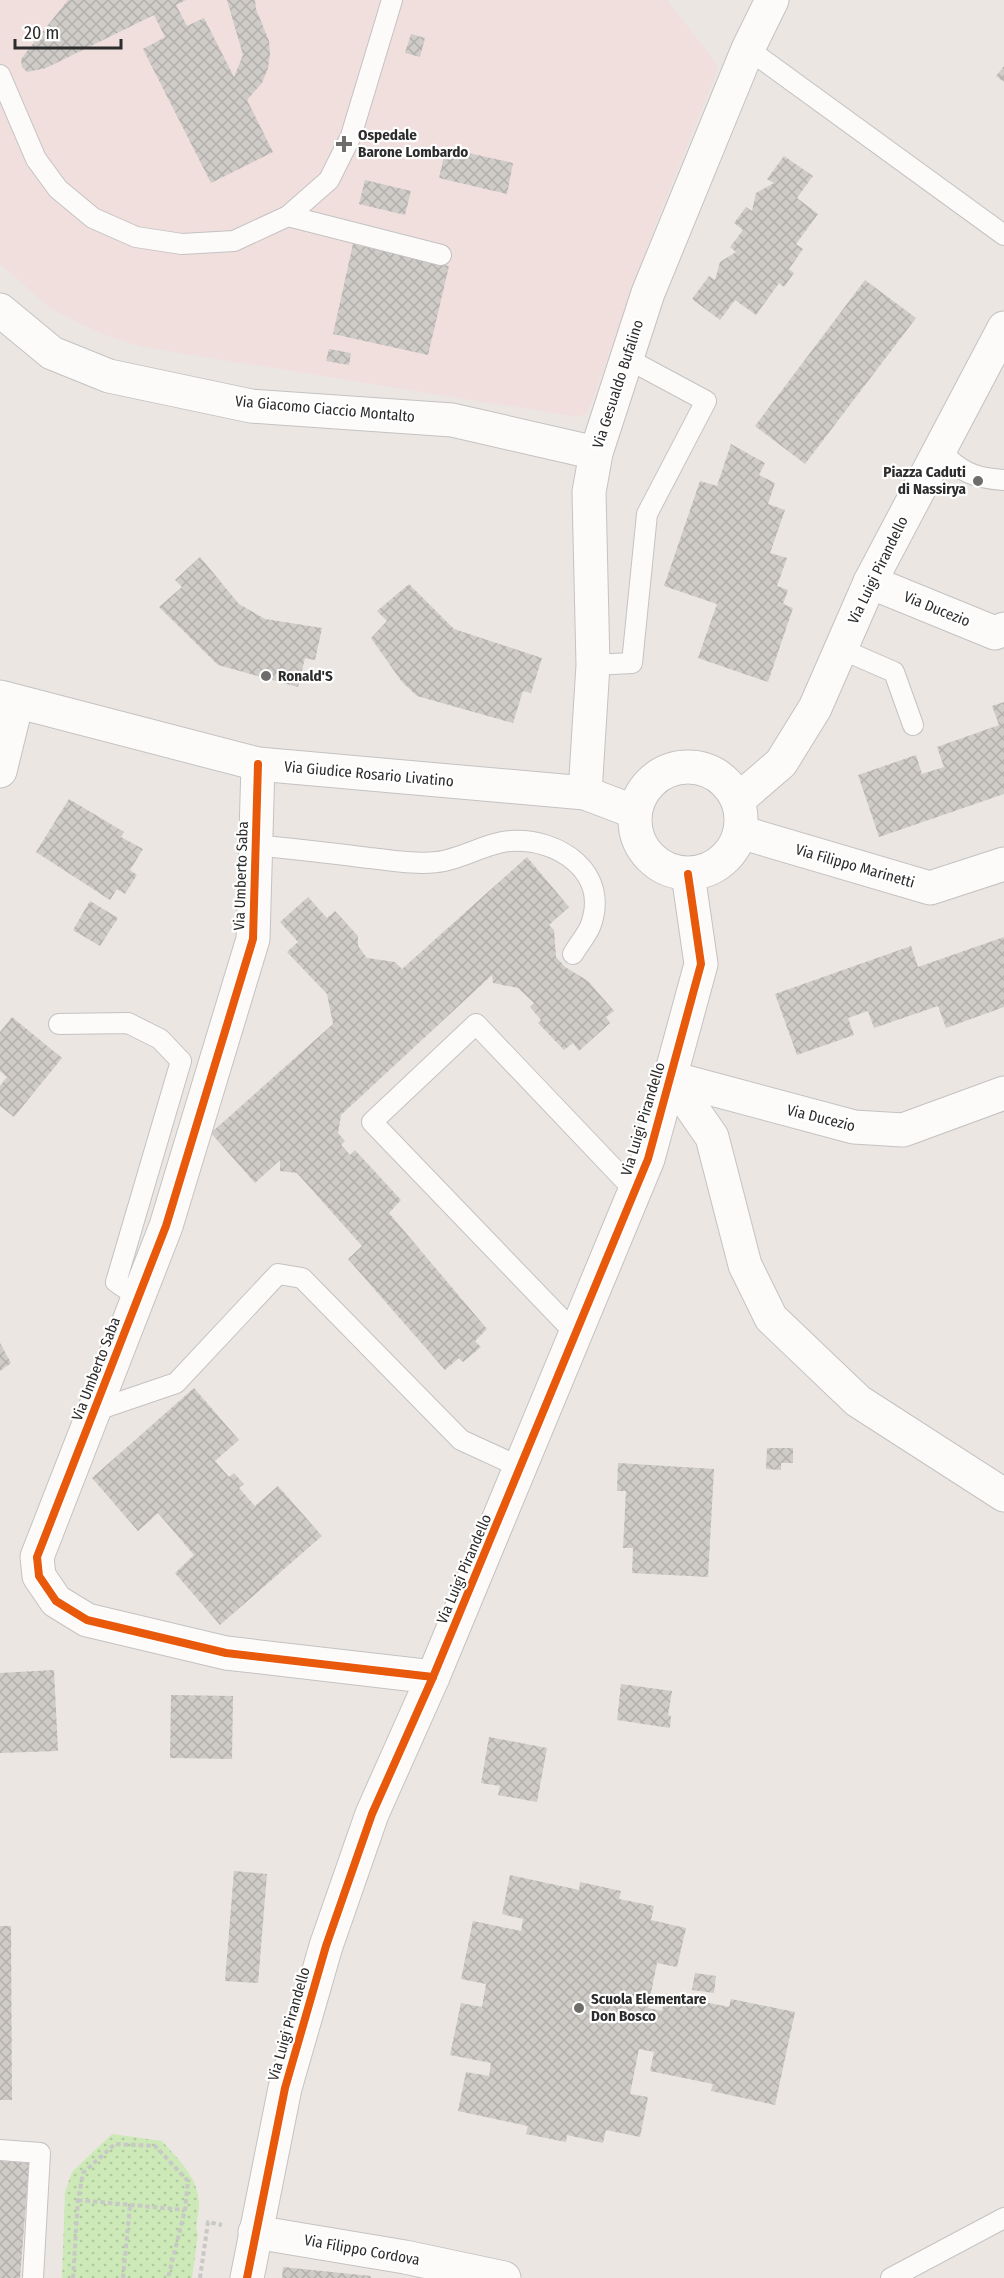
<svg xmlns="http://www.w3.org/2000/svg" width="1004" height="2278" font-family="'Fira Sans Condensed',sans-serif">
<defs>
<pattern id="park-dots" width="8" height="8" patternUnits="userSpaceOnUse" patternTransform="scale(1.5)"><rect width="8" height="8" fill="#cce9b7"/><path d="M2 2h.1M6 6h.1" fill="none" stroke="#afc89e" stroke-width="1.8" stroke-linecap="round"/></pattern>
<pattern id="building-cross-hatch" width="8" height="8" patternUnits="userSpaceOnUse" patternTransform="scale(1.5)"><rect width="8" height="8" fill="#cfccc8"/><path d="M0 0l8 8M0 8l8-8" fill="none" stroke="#b2afac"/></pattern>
</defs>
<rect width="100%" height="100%" fill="#ebe6e1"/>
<polygon fill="#f1dfde" points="0,0 667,0 716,63 718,69 658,218 592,401 586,414 577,417 143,347 102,334 51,309 0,264"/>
<path fill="url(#park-dots)" d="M112,2134L162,2141C179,2161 199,2177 199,2206C199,2216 194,2225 198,2234L192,2278H62L65,2192L72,2172Z"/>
<g fill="url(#building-cross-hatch)">
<polygon points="68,0 186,0 176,5 187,26 204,18 234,77 243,55 227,0 255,0 256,9 269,41 270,53 268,68 262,83 247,100 273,152 211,183 143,49 165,37 154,15 46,68 27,72 22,67 21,60 24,55"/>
<polygon points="411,34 425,38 420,57 405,53"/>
<polygon points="1004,66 1004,82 996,76"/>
<polygon points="446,148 513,163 507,194 439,178"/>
<polygon points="784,156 813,176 797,198 818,214 796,244 803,249 789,269 794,273 784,287 779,283 756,315 735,300 720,320 692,299 709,276 715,280 720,262 736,252 730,247 743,230 734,223 746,207 752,211 756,193 774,183 767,179"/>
<polygon points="365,180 411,191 405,215 359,204"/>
<polygon points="353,244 449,266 428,355 333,334"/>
<polygon points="865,280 916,318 805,464 755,426"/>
<polygon points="329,349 351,353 349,365 326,361"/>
<polygon points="731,444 765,463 759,475 775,483 768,504 785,510 770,553 787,558 777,586 788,590 783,604 793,608 768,682 698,658 717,604 664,586 700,481 717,486"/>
<polygon points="200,557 239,604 265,619 322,628 315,660 305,658 298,687 218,665 159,607 182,587 175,580"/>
<polygon points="409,584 454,629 542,658 531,693 523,691 513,723 417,696 402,682 371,638 387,621 377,611"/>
<polygon points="1004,702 1004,794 879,837 858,775 916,755 922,774 944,767 937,747 999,725 992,706"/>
<polygon points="69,799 124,832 121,837 143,849 130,870 137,875 125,894 117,889 110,900 36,852"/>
<polygon points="527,857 569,907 549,925 554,930 556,957 565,967 588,981 614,1011 606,1017 610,1023 579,1051 573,1043 564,1050 538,1023 541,1020 530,1007 534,1003 518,988 493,983 492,975 341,1115 338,1133 345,1141 341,1145 350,1155 355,1150 401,1200 389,1213 487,1329 475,1341 481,1347 463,1362 459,1358 445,1370 348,1259 362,1246 297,1173 280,1171 280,1160 255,1183 211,1133 333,1024 327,994 287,952 298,942 280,922 308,897 327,918 335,911 358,936 358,946 367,958 395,962 402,969"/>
<polygon points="90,901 118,918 100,946 73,930"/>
<polygon points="1004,937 1004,1007 946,1028 938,1006 874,1028 868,1011 848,1018 854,1035 797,1055 775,994 911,946 918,967"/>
<polygon points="12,1017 62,1058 14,1117 0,1106 0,1086 7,1077 0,1071 0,1032"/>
<polygon points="0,1343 11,1363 0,1371"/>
<polygon points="194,1388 239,1440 215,1461 229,1477 234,1473 244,1484 239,1488 255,1506 278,1486 322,1536 220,1625 175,1573 194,1555 158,1513 138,1531 92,1478"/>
<polygon points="767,1448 793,1448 793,1463 781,1463 781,1470 766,1469"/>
<polygon points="618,1463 714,1469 708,1577 632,1573 633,1548 623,1548 626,1491 617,1491"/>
<polygon points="54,1670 58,1751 0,1753 0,1673"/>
<polygon points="621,1684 672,1691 668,1715 671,1716 670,1728 617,1720"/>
<polygon points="171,1695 233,1696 232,1759 170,1758"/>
<polygon points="489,1737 547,1748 537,1802 498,1795 500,1786 481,1783"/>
<polygon points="234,1871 267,1874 258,1983 225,1981"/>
<polygon points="510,1875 579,1890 580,1882 621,1891 619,1899 654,1906 651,1920 686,1928 677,1967 657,1963 648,2008 662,2011 666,1994 729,2007 731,1999 795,2012 775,2105 711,2091 713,2084 650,2071 654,2052 639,2049 630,2094 648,2097 640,2137 606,2130 603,2143 567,2135 566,2142 526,2134 528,2126 458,2111 466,2072 489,2076 491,2063 450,2055 461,2003 482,2007 486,1984 461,1979 473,1921 521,1931 523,1919 502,1914"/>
<polygon points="0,1926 11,1926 12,2100 0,2100"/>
<polygon points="695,1973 716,1976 714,1993 692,1990"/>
<polygon points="0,2161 29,2163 20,2278 0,2278"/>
<polygon points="283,2267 371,2276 371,2278 282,2278"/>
</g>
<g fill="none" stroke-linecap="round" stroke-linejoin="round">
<defs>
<g id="service">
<polyline points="748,49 1004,235"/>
<polyline points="0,75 36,159 58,189 93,218 136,237 182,244 234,241 288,216 329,180 351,136 392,0"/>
<polyline points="288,216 441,255"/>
<path d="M939,450C961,472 973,478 1004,480"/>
<polyline points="841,649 894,672 913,725"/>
<polyline points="593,665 632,663 647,514 706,401 626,358"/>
<path d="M255,845C293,849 331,853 369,858C391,860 414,865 437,862C460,860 488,842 511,841C559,838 611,873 590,927C586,936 578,945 573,954"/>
<polyline points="59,1024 128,1023 160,1039 181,1061 116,1282 138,1297"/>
<polyline points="576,1334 372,1122 476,1024 635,1191"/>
<polyline points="94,1411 176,1383 278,1274 302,1278 461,1440 520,1467"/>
<polyline points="0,2150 40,2153 33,2278"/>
<polyline points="891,2278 1004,2218"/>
</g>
<g id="minor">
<polyline points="0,310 52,353 109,376 251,406 452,420 596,453"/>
<polyline points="870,582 995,633 1004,629"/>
<polyline points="0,697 258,764 585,793 635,812"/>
<polyline points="258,764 253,939 166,1226 37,1557 39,1576 56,1601 87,1620 226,1653 433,1677"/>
<circle cx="688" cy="820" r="53"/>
<polyline points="0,771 17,702"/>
<polyline points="585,793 593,665 589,492 596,453 648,293 748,49 772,0"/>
<polyline points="738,800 781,763 815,708 870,582 1004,328"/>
<polyline points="740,832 930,888 1004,864"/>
<polyline points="671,1078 712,1137 745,1265 771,1318 858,1401 1004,1495"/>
<polyline points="671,1078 854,1127 903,1130 1004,1093"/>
<polyline points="255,2232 405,2257 504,2278"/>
<polyline points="247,2278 285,2088 326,1946 372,1814 433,1677 648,1159 701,964 688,874"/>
</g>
</defs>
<use href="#service" stroke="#c4c2c3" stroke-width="22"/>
<use href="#minor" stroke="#c4c2c3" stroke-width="35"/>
<g stroke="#c8c8c7" stroke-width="4" stroke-dasharray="4.5 3" stroke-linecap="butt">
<polyline points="78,2200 185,2210"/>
<polyline points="73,2278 78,2200 83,2173 115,2144 155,2146 188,2181 185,2210 168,2278"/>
<polyline points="123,2278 130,2205"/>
<polyline points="200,2278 208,2222 222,2225"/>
</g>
<use href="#service" stroke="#fcfbfa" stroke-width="20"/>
<use href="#minor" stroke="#fcfbfa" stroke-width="33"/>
<defs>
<g id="cycleway">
<polyline points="258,764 253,939 166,1226 37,1557 39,1576 56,1601 87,1620 226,1653 433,1677"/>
<polyline points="247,2278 285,2088 326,1946 372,1814 433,1677 648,1159 701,964 688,874"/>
</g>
</defs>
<use href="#cycleway" stroke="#fff" stroke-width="11"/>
<use href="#cycleway" stroke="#e8590c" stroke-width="8"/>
</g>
<g fill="#6f6d6b" stroke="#fff" stroke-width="2">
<path d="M341 135h6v6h6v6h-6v6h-6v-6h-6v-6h6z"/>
<circle cx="978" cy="481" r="6"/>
<circle cx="266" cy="676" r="6"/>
<circle cx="579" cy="2008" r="6"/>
</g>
<g text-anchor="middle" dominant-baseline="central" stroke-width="4.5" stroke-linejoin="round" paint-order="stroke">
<g font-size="15" font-weight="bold" fill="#2c2c2c" stroke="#fff" text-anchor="start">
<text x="358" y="135">Ospedale<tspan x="358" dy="17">Barone Lombardo</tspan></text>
<text x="966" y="472" text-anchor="end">Piazza Caduti<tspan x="966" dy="17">di Nassirya</tspan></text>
<text x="278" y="676">Ronald'S</text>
<text x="591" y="1999">Scuola Elementare<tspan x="591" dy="17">Don Bosco</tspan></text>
</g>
<g font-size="15" fill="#2c2c2c" stroke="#fff">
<text transform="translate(618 384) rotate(-72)">Via Gesualdo Bufalino</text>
<text transform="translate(325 409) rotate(5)">Via Giacomo Ciaccio Montalto</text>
<text transform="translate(878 570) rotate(-64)">Via Luigi Pirandello</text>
<text transform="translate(937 609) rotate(22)">Via Ducezio</text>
<text transform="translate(369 774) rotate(5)">Via Giudice Rosario Livatino</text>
<text transform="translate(855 866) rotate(16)">Via Filippo Marinetti</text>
<text transform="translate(241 876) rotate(-88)">Via Umberto Saba</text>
<text transform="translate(821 1118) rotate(14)">Via Ducezio</text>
<text transform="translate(643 1119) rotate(-73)">Via Luigi Pirandello</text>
<text transform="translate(96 1369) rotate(-69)">Via Umberto Saba</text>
<text transform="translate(464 1569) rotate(-67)">Via Luigi Pirandello</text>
<text transform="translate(289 2024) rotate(-74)">Via Luigi Pirandello</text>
<text transform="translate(362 2250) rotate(10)">Via Filippo Cordova</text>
</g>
</g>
<path d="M15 39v9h106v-9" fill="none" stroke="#2c2c2c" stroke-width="3"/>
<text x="24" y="39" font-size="18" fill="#2c2c2c" stroke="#ffffff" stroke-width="4.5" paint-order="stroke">20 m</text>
</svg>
